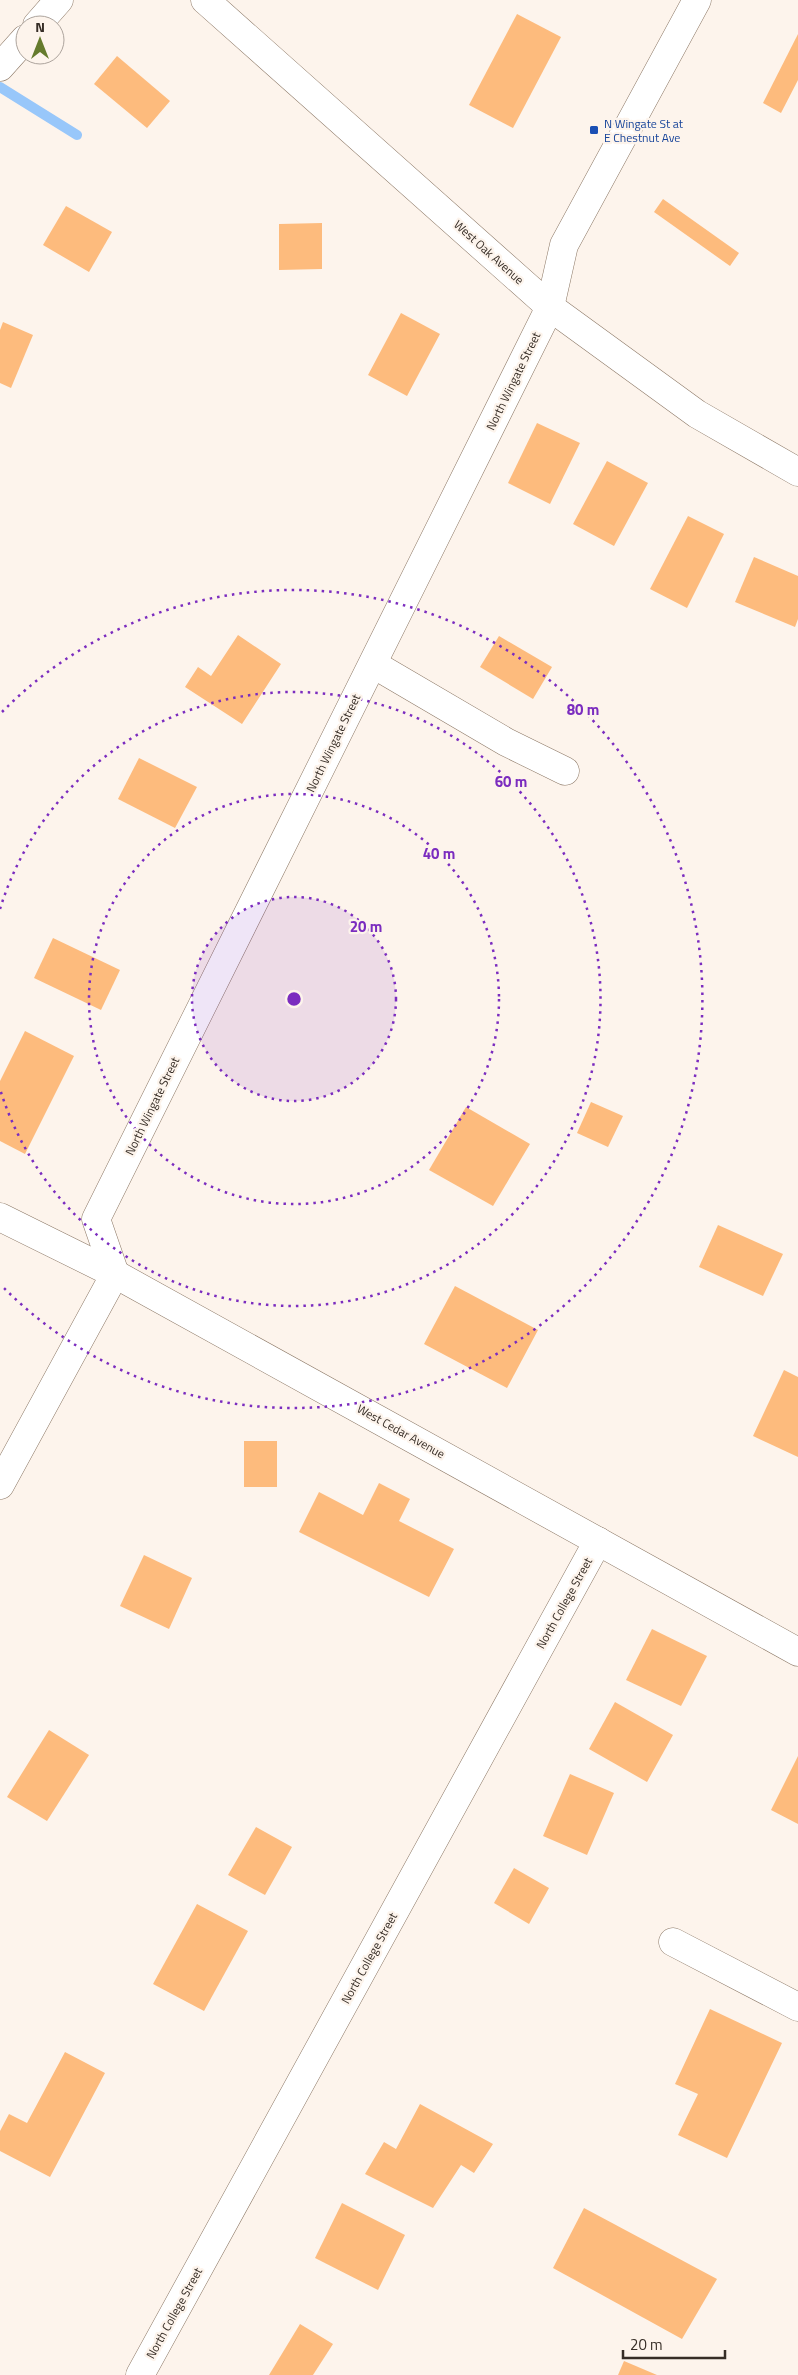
<svg xmlns="http://www.w3.org/2000/svg" width="798" height="2375" font-family="'Titillium Web',sans-serif">
<rect width="100%" height="100%" fill="#fdf4ec"/>
<g fill="none" stroke-linecap="round" stroke-linejoin="round">
<polyline stroke="#98c7fa" stroke-width="10" points="0,87 77,135"/>
</g>
<g fill="#fdbb7d">
<polygon points="517,14 561,37 513,128 469,105"/>
<polygon points="798,34 798,80 781,113 763,103"/>
<polygon points="117,56 170,101 147,128 94,84"/>
<polygon points="663,199 739,253 730,266 654,212"/>
<polygon points="66,206 112,232 89,272 43,245"/>
<polygon points="322,223 322,269 279,270 279,224"/>
<polygon points="401,313 440,334 407,396 368,375"/>
<polygon points="3,322 33,335 11,388 0,383 0,330"/>
<polygon points="537,423 580,443 550,504 508,483"/>
<polygon points="607,461 648,483 614,546 573,524"/>
<polygon points="688,516 724,534 687,608 650,589"/>
<polygon points="754,557 798,576 798,619 795,627 735,602"/>
<polygon points="238,635 281,664 242,724 185,687 198,667 211,676"/>
<polygon points="499,636 552,667 533,699 480,667"/>
<polygon points="139,758 197,787 175,828 118,799"/>
<polygon points="53,938 120,970 101,1010 34,978"/>
<polygon points="25,1031 74,1056 25,1154 0,1141 0,1081"/>
<polygon points="591,1102 623,1116 608,1147 577,1133"/>
<polygon points="466,1107 530,1144 493,1206 429,1170"/>
<polygon points="718,1225 783,1254 763,1296 699,1267"/>
<polygon points="455,1286 538,1330 507,1388 424,1344"/>
<polygon points="784,1370 798,1377 798,1457 753,1436"/>
<rect x="244" y="1441" width="33" height="46"/>
<polygon points="379,1483 410,1499 399,1521 454,1549 429,1597 299,1532 319,1492 363,1515"/>
<polygon points="144,1555 192,1578 169,1629 120,1606"/>
<polygon points="652,1629 707,1656 681,1706 626,1680"/>
<polygon points="615,1702 673,1735 647,1782 589,1749"/>
<polygon points="49,1730 89,1755 47,1821 7,1797"/>
<polygon points="798,1756 798,1824 771,1810"/>
<polygon points="570,1774 614,1793 587,1855 543,1836"/>
<polygon points="256,1827 292,1847 265,1895 228,1875"/>
<polygon points="514,1868 549,1888 529,1924 494,1903"/>
<polygon points="197,1904 248,1931 204,2011 153,1984"/>
<polygon points="710,2009 782,2043 727,2158 678,2135 698,2094 675,2084"/>
<polygon points="65,2052 105,2073 50,2177 0,2151 0,2131 9,2114 27,2123"/>
<polygon points="420,2104 493,2144 474,2173 461,2165 433,2208 365,2174 384,2142 396,2149"/>
<polygon points="342,2203 405,2235 378,2290 315,2258"/>
<polygon points="584,2208 717,2279 682,2339 553,2268"/>
<polygon points="300,2324 333,2344 313,2375 269,2375"/>
<polygon points="624,2361 657,2375 618,2375"/>
</g>
<g fill="none" stroke-linecap="round" stroke-linejoin="round">
<defs>
<g id="minor">
<polyline points="205,0 550,307 697,414 798,472"/>
<polyline points="37,25 59,0"/>
<polyline points="0,67 25,39"/>
<polyline points="373,664 506,742 565,771"/>
<polyline points="0,1217 115,1274 798,1652"/>
<polyline points="0,1485 115,1274 96,1219 550,307 564,245 697,0"/>
<polyline points="673,1942 798,2007"/>
<polyline points="140,2375 598,1541"/>
</g>
</defs>
<use href="#minor" stroke="#8c7866" stroke-width="29"/>
<use href="#minor" stroke="#fff" stroke-width="28"/>
</g>
<circle cx="294" cy="999" r="102" fill="#7b2cbf" fill-opacity=".12"/>
<g fill="none" stroke="#7b2cbf" stroke-width="2.5" stroke-dasharray="2.5 5">
<circle cx="294" cy="999" r="102"/>
<circle cx="294" cy="999" r="205"/>
<path d="M0 909A307 307 0 1 1 0 1089"/>
<path d="M2 712A409 409 0 1 1 2 1286"/>
</g>
<rect fill="#1a4fb4" stroke="#fdf4ec" stroke-width="2" x="589" y="125" width="10" height="10" rx="2.5"/>
<g text-anchor="middle" dominant-baseline="central" stroke-width="4.5" stroke-linejoin="round" paint-order="stroke">
<g font-size="12" fill="#164399" stroke="#fdf4ec" text-anchor="start">
<text x="604" y="123">N Wingate St at<tspan x="604" dy="14">E Chestnut Ave</tspan></text>
</g>
<g font-size="12" fill="#362d26" stroke="#fdf4ec">
<text transform="translate(489 252) rotate(42)">West Oak Avenue</text>
<text transform="translate(513 381) rotate(-64)">North Wingate Street</text>
<text transform="translate(333 743) rotate(-64)">North Wingate Street</text>
<text transform="translate(152 1106) rotate(-64)">North Wingate Street</text>
<text transform="translate(401 1431) rotate(29)">West Cedar Avenue</text>
<text transform="translate(564 1603) rotate(-61)">North College Street</text>
<text transform="translate(369 1958) rotate(-61)">North College Street</text>
<text transform="translate(174 2313) rotate(-61)">North College Street</text>
</g>
</g>
<circle cx="294" cy="999" r="8" fill="#7b2cbf" stroke="#fdf4ec" stroke-width="2.5"/>
<g font-size="15" text-anchor="middle" font-weight="bold" fill="#7b2cbf" stroke="#fdf4ec" stroke-width="4.5" stroke-linejoin="round" paint-order="stroke">
<text x="583" y="715">80 m</text>
<text x="511" y="787">60 m</text>
<text x="439" y="859">40 m</text>
<text x="366" y="932">20 m</text>
</g>
<g transform="translate(40 40)"><circle r="24" fill="#fdf4ec" stroke="#ada49d"/>
<path d="M0-4L9 19L0 12L-9 19Z" fill="#657b2d"/>
<text y="-8" font-size="14" font-weight="bold" text-anchor="middle" fill="#362d26">N</text>
</g>
<path d="M623 2350v8h102v-8" fill="none" stroke="#362d26" stroke-width="2.5"/>
<text x="630" y="2350" font-size="15" fill="#362d26" stroke="#fdf4ec" stroke-width="4" paint-order="stroke">20 m</text>
</svg>
